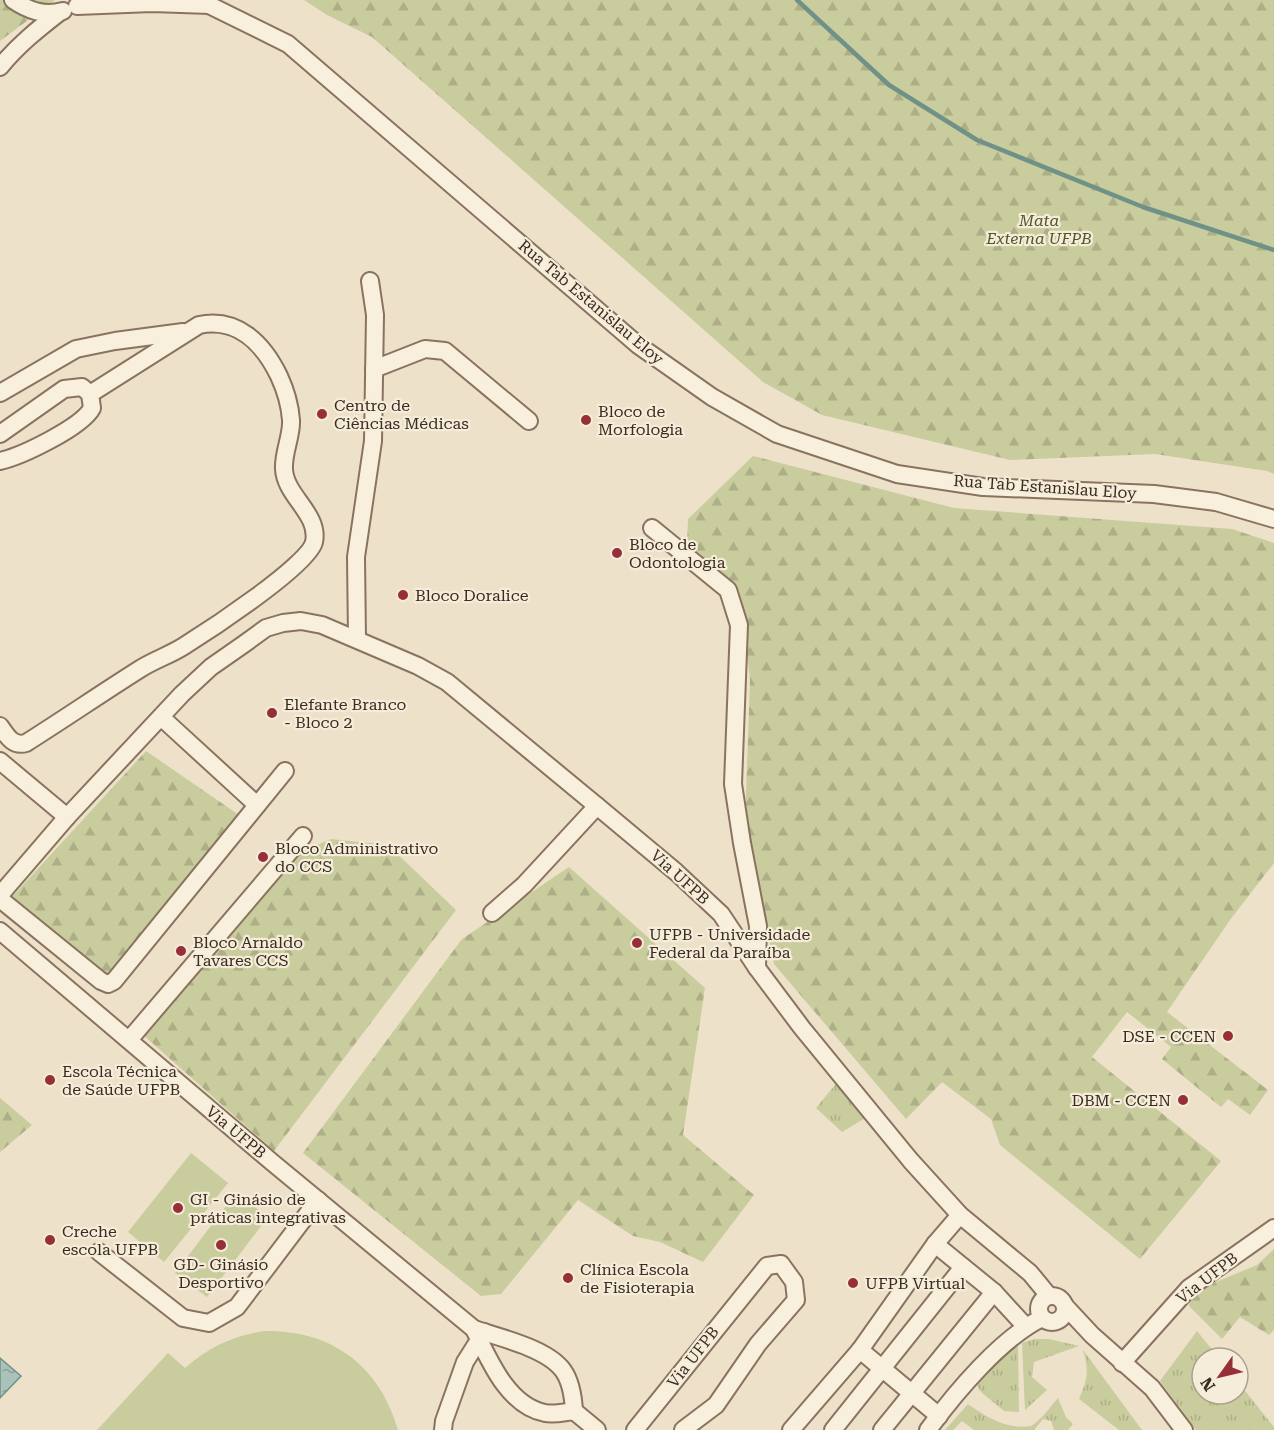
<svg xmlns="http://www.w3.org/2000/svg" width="1274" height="1430" font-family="'Roboto Serif',serif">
<defs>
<pattern id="grass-tufts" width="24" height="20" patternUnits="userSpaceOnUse" patternTransform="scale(1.5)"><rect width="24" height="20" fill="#c9cc9d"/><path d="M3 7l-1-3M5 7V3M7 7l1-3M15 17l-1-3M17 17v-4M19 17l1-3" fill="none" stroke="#aeaf87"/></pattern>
<pattern id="forest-firs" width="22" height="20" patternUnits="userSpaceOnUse" patternTransform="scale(1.5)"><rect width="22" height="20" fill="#c9cc9d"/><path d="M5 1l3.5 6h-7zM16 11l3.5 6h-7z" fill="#aeaf87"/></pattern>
<pattern id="water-ripples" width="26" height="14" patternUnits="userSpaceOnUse" patternTransform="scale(1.5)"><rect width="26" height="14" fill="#aac2ba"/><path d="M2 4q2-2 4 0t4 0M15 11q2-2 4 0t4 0" fill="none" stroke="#8c9e97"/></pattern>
</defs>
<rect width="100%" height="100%" fill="#eee1ca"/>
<g fill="url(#grass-tufts)">
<polygon points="839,1080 867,1117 842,1132 816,1108"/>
<polygon points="1197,1331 1219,1358 1202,1358 1202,1394 1238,1394 1238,1382 1274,1427 1274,1430 1196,1430 1160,1381"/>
<polygon points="1035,1339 1049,1339 1079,1346 1034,1362 1032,1377 1047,1390 1025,1410 1022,1343"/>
<polygon points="1018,1346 1019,1412 1004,1411 981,1392 976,1384 1005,1353"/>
<path d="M1083,1350L1142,1430H1119L1079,1399C1088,1379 1089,1371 1083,1350Z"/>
<path d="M1058,1398L1066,1417L1073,1424L1068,1430H1054L1051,1421L1043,1419L1034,1430H974L962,1421L953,1430H945L968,1404C986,1417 1007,1430 1031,1426C1041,1420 1050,1407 1058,1398Z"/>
</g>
<g fill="url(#forest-firs)">
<polygon points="0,0 55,0 0,41"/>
<polygon points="304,0 1274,0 1274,474 1267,471 1155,454 1010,460 822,415 763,382 372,37 327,15"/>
<polygon points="753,456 954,508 1232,529 1274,543 1274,863 1230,920 1167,1012 1268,1090 1250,1115 1228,1099 1221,1107 1162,1059 1171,1047 1127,1012 1092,1057 1221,1161 1140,1259 1000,1145 991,1119 942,1082 906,1119 774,964 745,823 750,680 741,601 687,543 688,519"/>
<polygon points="146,751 239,815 110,982 11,898"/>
<polygon points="331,839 388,845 456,910 274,1151 142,1034 289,857"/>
<polygon points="569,867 705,988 683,1135 754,1195 703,1262 660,1242 633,1236 578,1200 501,1294 481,1296 303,1153 462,939"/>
<polygon points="0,1098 32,1125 0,1152"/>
<polygon points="1274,1249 1274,1330 1269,1335 1240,1317 1222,1339 1189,1306 1192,1292 1257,1265"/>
</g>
<g fill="#c9cc9d">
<polygon points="191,1153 228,1183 164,1262 128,1232"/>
<polygon points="236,1193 268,1217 207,1297 175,1273"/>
<path d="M265,1331C332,1330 380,1366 398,1430H97L168,1353L185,1368C209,1347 234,1335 265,1331Z"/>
</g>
<polygon fill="url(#water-ripples)" stroke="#709187" stroke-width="1.5" points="0,1358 21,1376 0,1398"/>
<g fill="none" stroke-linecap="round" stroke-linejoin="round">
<polyline stroke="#709187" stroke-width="4.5" points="797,0 889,85 977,140 1143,207 1274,250"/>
<defs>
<g id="minor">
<path d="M13,0C29,11 44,16 63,11"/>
<polyline points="199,0 288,44 638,345 712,397 777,434 897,474 983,487 1154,494 1216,502 1274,519"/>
<polyline points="77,6 152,3 210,5"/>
<path d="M0,67C18,45 38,29 60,12"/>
<polyline points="374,369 425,349 445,351 529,421"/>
<polyline points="0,393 76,349 115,341 183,332"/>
<path d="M0,434L64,389L82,387L90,394L92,408C82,427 22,456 0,461"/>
<polyline points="652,528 728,590 739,625 733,784 742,843 758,926 757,968"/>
<polyline points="357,639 356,557 373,441 375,315 370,281"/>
<polyline points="161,717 257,805"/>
<path d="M0,726C7,736 13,747 26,743C64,719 102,693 140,669C154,660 170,655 184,646C208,631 309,565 314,542C320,514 285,496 284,469C283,452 292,436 291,420C290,406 285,389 279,376C263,343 237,317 199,325L90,394"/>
<polyline points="0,761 67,817"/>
<polyline points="0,895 67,817 182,694 211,667 244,644 266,628 283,623 301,621 322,625 418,666 447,682 597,806"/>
<polyline points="0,899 101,981 108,984 114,981 285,771"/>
<polyline points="492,913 524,885 597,806 676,872 721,914 757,968 802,1028 911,1161 960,1215 1030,1273 1049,1296"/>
<path d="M0,931L273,1163L474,1329C493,1335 511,1340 528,1347C562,1361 572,1374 574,1411"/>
<polyline points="129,1040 303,836"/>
<polyline points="935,1244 994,1292 1026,1327"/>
<polyline points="99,1252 183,1318 209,1323 237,1307 318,1200"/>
<circle cx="1052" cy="1309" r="13"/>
<polyline points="1065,1306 1092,1335 1152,1388 1184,1430"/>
<path d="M474,1329C489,1360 508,1406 545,1413C554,1415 565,1412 574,1411L597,1430"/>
<polyline points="860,1350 939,1416"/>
<polyline points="1122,1363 1189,1288 1274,1228"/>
<polyline points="443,1430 444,1421 465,1362 484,1332"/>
<polyline points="635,1430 767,1266 781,1264 794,1282 796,1300 758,1344 716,1405 683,1430"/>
<polyline points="791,1430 860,1350 935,1244 960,1215"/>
<polyline points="833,1430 963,1267"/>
<polyline points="882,1430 994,1292"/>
<path d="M928,1430C955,1393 1001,1338 1042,1318"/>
</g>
</defs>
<use href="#minor" stroke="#8a735e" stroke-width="20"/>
<use href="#minor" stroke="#f8efdd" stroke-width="16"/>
</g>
<g fill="#973036" stroke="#f5ecd9" stroke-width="2">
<circle cx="322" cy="414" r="6"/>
<circle cx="586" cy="420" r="6"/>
<circle cx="617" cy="553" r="6"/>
<circle cx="403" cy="595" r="6"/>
<circle cx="272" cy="713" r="6"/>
<circle cx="263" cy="857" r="6"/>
<circle cx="637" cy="943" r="6"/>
<circle cx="181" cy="951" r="6"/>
<circle cx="1228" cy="1036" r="6"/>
<circle cx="50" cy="1080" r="6"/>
<circle cx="1183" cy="1100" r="6"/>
<circle cx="178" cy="1208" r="6"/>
<circle cx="50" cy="1240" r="6"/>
<circle cx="221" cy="1245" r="6"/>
<circle cx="568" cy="1278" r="6"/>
<circle cx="853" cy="1283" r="6"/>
</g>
<g text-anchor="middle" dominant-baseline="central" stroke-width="4.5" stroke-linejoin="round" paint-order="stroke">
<g font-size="16" font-style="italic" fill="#4e5728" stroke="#f5ecd9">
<text x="1039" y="220">Mata<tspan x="1039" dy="18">Externa UFPB</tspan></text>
</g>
<g font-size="16" fill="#3b2c21" stroke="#f5ecd9">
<text transform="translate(591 302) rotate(40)">Rua Tab Estanislau Eloy</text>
<text transform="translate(1045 487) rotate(4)">Rua Tab Estanislau Eloy</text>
<text transform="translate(680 877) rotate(42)">Via UFPB</text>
<text transform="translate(236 1132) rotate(40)">Via UFPB</text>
<text transform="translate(1207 1278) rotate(-38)">Via UFPB</text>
<text transform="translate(693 1357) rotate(-52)">Via UFPB</text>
</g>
<g font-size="16" fill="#3b2c21" stroke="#f5ecd9" text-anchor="start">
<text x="334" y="405">Centro de<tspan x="334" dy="18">Ciências Médicas</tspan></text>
<text x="598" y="411">Bloco de<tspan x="598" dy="18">Morfologia</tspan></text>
<text x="629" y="544">Bloco de<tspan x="629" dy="18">Odontologia</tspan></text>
<text x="415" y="595">Bloco Doralice</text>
<text x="284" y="704">Elefante Branco<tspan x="284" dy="18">- Bloco 2</tspan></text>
<text x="275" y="848">Bloco Administrativo<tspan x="275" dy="18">do CCS</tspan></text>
<text x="649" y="934">UFPB - Universidade<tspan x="649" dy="18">Federal da Paraíba</tspan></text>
<text x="193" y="942">Bloco Arnaldo<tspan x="193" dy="18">Tavares CCS</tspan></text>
<text x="1216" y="1036" text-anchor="end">DSE - CCEN</text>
<text x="62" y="1071">Escola Técnica<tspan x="62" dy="18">de Saúde UFPB</tspan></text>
<text x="1171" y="1100" text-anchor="end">DBM - CCEN</text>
<text x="190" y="1199">GI - Ginásio de<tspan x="190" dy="18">práticas integrativas</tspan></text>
<text x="62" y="1231">Creche<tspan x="62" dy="18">escola UFPB</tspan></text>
<text x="221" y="1264" text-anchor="middle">GD- Ginásio<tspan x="221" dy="18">Desportivo</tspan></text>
<text x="580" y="1269">Clínica Escola<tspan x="580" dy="18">de Fisioterapia</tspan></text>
<text x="865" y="1283">UFPB Virtual</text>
</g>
</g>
<g transform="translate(1220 1376) rotate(236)"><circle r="28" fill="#f5ecd9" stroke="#ab9f8f" stroke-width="1.5"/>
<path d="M0-4.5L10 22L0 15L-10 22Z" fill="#973036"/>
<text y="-9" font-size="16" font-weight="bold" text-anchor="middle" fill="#3b2c21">N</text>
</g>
</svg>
